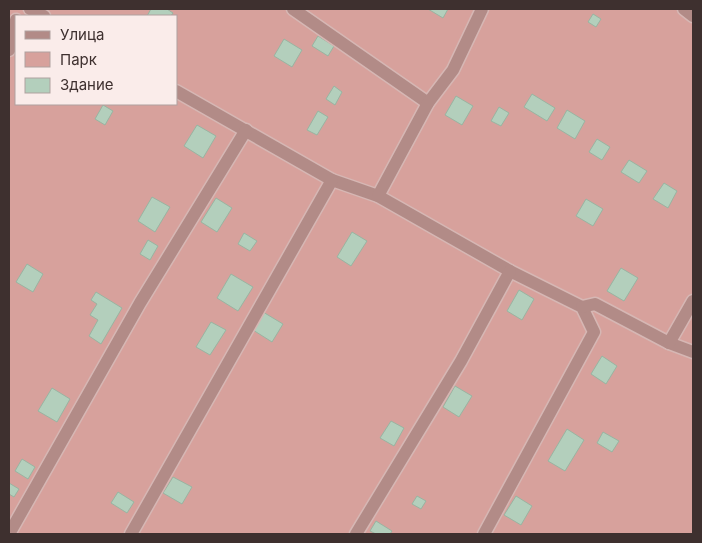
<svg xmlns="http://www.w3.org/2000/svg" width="702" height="543" font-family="Inter,sans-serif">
<rect width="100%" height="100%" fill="#fcd9d5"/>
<path fill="#d7a19c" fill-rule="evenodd" d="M9,9H693V534H9ZM16,16H176V104H16Z"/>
<g fill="#b3cfbc" stroke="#99b4a1">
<polygon points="151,9 167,9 173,13 171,16 147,16"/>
<polygon points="428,9 448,9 443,18"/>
<polygon points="593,14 601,19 596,27 588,22"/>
<polygon points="318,36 334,46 328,56 312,46"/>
<polygon points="284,39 302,50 292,67 274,56"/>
<polygon points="334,86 342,92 335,105 326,99"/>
<polygon points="532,94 555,108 547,121 524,107"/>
<polygon points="456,96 473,106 462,125 445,115"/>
<polygon points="103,105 113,111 105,125 95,119"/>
<polygon points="499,107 509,113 501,126 491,121"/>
<polygon points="567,110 585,121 575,139 557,128"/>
<polygon points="318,111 328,117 317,135 307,130"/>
<polygon points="197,125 216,136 203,158 184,146"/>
<polygon points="597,139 610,147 602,160 589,152"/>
<polygon points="629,160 647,171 639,183 621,172"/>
<polygon points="664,183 677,191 668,208 653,199"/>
<polygon points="152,197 170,207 155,232 138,221"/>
<polygon points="216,198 232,208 217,232 201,222"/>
<polygon points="586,199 603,209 593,226 576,216"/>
<polygon points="352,232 367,241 351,266 337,257"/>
<polygon points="244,233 257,241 250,251 238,244"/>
<polygon points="148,240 158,246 150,260 140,254"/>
<polygon points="27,264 43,274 33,292 16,282"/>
<polygon points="621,268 638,278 624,301 607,291"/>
<polygon points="231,274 253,287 238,311 217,298"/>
<polygon points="519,290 534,299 522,320 507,311"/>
<polygon points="96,292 122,308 101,344 89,336 98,320 90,315 97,304 91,300"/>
<polygon points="263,312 283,324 272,342 253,330"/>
<polygon points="211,322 226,330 210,355 196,347"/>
<polygon points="602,356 617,366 606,384 591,374"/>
<polygon points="455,386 472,396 459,417 443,407"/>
<polygon points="52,388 70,399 57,422 38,411"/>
<polygon points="391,421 404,428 394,446 380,438"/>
<polygon points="567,429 584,440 565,471 548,461"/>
<polygon points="603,432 619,441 612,452 597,443"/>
<polygon points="22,459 35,467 28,479 15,471"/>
<polygon points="173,477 192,487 182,504 163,493"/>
<polygon points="9,483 19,489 14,497 9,494"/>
<polygon points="118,492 134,502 127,513 111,503"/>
<polygon points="417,496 426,501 421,509 412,504"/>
<polygon points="516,496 532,506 521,525 504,515"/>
<polygon points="376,521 392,531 390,534 376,534 370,531"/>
</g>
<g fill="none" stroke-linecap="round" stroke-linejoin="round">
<defs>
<g id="minor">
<polyline points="30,9 44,16"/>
<polyline points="293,9 428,103"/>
<polyline points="684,9 693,16"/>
<polyline points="9,50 12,44 16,20"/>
<polyline points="176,91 332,180 378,196 510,271 582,307 594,332 484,534"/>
<polyline points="378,196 428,103 453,70 482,9"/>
<polyline points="582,307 595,304 669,343 693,352"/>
<polyline points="669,343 693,301"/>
<polyline points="9,534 140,303 246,130"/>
<polyline points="131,534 332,180"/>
<polyline points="356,534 461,361 510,271"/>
</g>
</defs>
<use href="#minor" stroke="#d6b7b4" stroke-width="15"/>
<use href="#minor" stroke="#b28b87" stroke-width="12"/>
</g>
<rect width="702" height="543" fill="none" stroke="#3e302f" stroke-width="20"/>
<rect x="15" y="15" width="162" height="90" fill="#faecea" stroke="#afa19f"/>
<rect x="25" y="31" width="25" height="8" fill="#b28b87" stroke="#afa19f"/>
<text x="60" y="40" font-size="15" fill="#3e302f">Улица</text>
<rect x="25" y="52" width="25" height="15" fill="#d7a19c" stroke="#afa19f"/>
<text x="60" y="65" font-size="15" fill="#3e302f">Парк</text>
<rect x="25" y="78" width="25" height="15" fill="#b3cfbc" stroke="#afa19f"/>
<text x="60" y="90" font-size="15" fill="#3e302f">Здание</text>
</svg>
